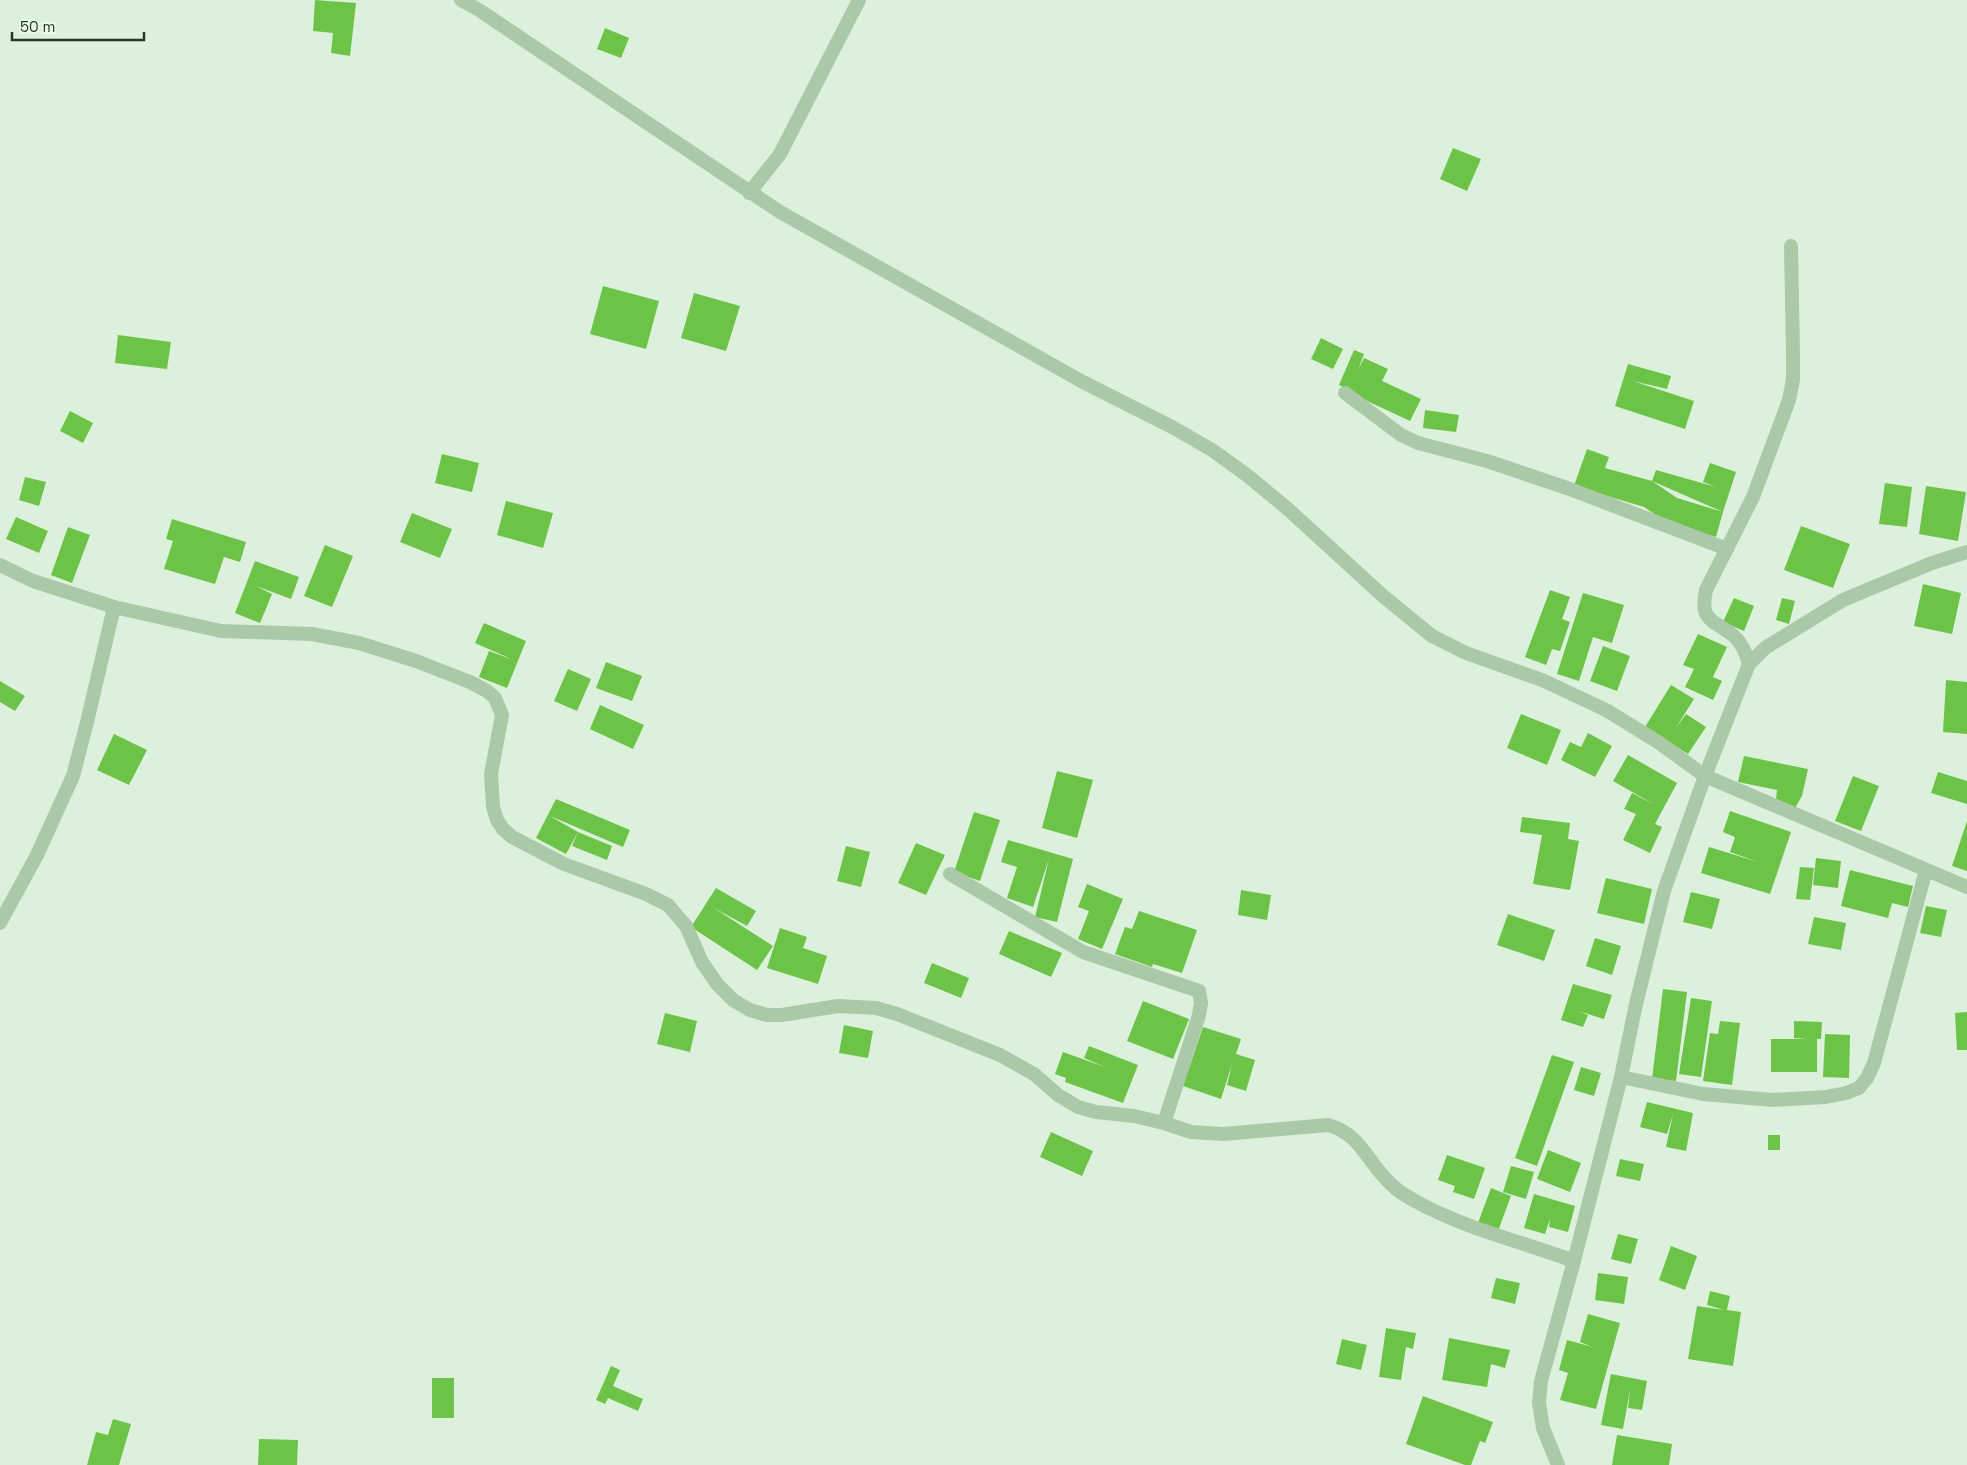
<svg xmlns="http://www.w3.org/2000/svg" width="1967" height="1465" font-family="'Space Grotesk',sans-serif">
<rect width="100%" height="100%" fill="#dcf1dc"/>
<g fill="#6dc348">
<polygon points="315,0 356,3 350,56 331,53 333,33 313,31"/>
<polygon points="605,28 629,38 621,58 597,49"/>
<polygon points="1453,148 1481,159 1467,191 1440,179"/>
<polygon points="603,286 659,301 646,349 590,334"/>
<polygon points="694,293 740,306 726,351 681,338"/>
<polygon points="118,335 171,342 167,369 115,363"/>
<polygon points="1321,338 1343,349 1333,369 1311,359"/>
<polygon points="1354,350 1364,354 1358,370 1364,358 1388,369 1382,381 1421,399 1410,421 1348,392 1349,390 1339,385"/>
<polygon points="1628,364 1671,376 1667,389 1633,381 1694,401 1685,429 1615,406"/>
<polygon points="1425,410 1459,415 1456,432 1423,428"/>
<polygon points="70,411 93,423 83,443 60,431"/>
<polygon points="1587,449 1609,457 1605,468 1652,481 1656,470 1716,487 1703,482 1710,463 1736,472 1723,512 1652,481 1677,498 1723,512 1716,537 1669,524 1644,507 1574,486"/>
<polygon points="442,454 479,463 472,492 435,483"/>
<polygon points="25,477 46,482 39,506 19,500"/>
<polygon points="1885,483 1912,487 1907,527 1879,524"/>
<polygon points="1926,486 1966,492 1958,541 1919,534"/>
<polygon points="506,501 553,513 543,548 497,535"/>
<polygon points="412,513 452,529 440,558 400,542"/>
<polygon points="16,517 48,531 39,553 6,539"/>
<polygon points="172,519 246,542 240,562 224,557 215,584 164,569 173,541 166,539"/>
<polygon points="1801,526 1850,544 1833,588 1784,570"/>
<polygon points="68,527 90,535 72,583 51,575"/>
<polygon points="325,545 353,556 332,607 304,596"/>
<polygon points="255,561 299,577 291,599 256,586 272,594 260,623 235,613"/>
<polygon points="1923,584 1961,593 1952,634 1914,626"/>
<polygon points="1550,590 1570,597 1562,619 1570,622 1560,651 1552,649 1546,665 1525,657"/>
<polygon points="1583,593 1624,605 1612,643 1593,637 1579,681 1557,674"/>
<polygon points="1734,598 1754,606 1744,631 1723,622"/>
<polygon points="1782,598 1795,601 1789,624 1776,620"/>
<polygon points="484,623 526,641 507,688 479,677 489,651 511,659 475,643"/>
<polygon points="1698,634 1727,647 1713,677 1722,681 1713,700 1685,687 1694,669 1683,665"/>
<polygon points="1603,646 1630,656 1617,691 1590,681"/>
<polygon points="606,662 642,676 632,701 596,688"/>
<polygon points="568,669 591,679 577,711 554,701"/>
<polygon points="1946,680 1967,682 1967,734 1943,732"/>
<polygon points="0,681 25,696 15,711 0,702"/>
<polygon points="1671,685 1694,699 1675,729 1686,714 1706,727 1688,754 1645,727"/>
<polygon points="600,705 644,725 633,749 590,729"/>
<polygon points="1521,714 1561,730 1547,765 1507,748"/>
<polygon points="1588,733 1612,746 1595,777 1561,760 1570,742 1581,747"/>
<polygon points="114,734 147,750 129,785 97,770"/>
<polygon points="1628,755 1677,783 1655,824 1662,827 1650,853 1623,840 1636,814 1624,809 1632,793 1655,805 1613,781"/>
<polygon points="1744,756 1808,769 1802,796 1795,808 1776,799 1777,790 1738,782"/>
<polygon points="1057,771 1093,780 1077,838 1042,828"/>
<polygon points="1938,772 1967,781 1967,804 1931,793"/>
<polygon points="1853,776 1879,786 1861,831 1835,821"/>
<polygon points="556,799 630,830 623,847 550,816 578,832 612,846 607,860 572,846 578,832 566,854 536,838"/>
<polygon points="1730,811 1791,832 1770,894 1701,873 1709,847 1758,862 1730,852 1735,837 1723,832"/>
<polygon points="974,812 1000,820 980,881 954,872"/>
<polygon points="1522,817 1570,823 1568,839 1579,841 1570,890 1533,884 1542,835 1520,832"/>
<polygon points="1967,821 1967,871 1952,866"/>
<polygon points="1008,840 1073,859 1057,922 1035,917 1049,859 1033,907 1007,898 1017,867 1001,862"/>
<polygon points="916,843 945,855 926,895 898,883"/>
<polygon points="846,846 870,852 861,887 837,881"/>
<polygon points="1816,858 1841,861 1838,888 1813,885"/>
<polygon points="1800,867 1814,868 1810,900 1796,899"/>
<polygon points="1850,870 1913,886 1908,907 1892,903 1888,918 1841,906"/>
<polygon points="1606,878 1652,889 1644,924 1597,913"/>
<polygon points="1087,884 1123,899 1102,949 1078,939 1089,911 1078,907"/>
<polygon points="716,888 756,911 747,926 714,908 773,946 757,970 691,927"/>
<polygon points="1241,890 1271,895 1267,920 1238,915"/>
<polygon points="1691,892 1720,899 1712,929 1683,922"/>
<polygon points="1926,906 1947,910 1941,937 1920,933"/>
<polygon points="1139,911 1197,930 1182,973 1153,964 1152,967 1115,954 1125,927 1132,929"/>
<polygon points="1508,914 1555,930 1544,961 1497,945"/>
<polygon points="1814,917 1846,923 1841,950 1808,944"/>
<polygon points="780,928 807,937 803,948 827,956 818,984 767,968"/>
<polygon points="1009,931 1062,953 1051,977 999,954"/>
<polygon points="1595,938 1621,946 1612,975 1586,966"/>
<polygon points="932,963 969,978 961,998 924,983"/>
<polygon points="1573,984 1612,995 1604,1019 1578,1011 1588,1015 1583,1027 1561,1020"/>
<polygon points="1663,989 1687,992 1676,1081 1652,1079"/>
<polygon points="1691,998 1712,1001 1701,1077 1679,1074"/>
<polygon points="1143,1001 1189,1019 1173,1059 1127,1041"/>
<polygon points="1967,1012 1967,1050 1957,1050 1955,1013"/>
<polygon points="665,1013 697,1021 690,1052 657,1044"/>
<polygon points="1720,1021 1740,1023 1732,1085 1703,1081 1710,1033 1718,1034"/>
<polygon points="1794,1021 1822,1022 1821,1039 1817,1039 1817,1072 1771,1072 1771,1039 1807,1039 1794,1038"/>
<polygon points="844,1025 873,1031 868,1058 839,1053"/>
<polygon points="1203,1027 1241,1039 1236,1054 1255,1060 1246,1091 1227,1085 1232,1064 1221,1099 1183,1086"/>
<polygon points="1825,1034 1850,1035 1849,1078 1823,1077"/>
<polygon points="1089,1046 1138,1065 1123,1103 1065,1082 1066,1078 1055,1074 1063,1052 1105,1067 1084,1058"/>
<polygon points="1552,1055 1574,1062 1537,1166 1515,1158"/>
<polygon points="1581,1067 1601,1073 1594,1096 1574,1090"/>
<polygon points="1647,1102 1693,1113 1686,1151 1666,1147 1673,1114 1667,1134 1640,1127"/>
<polygon points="1051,1132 1093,1151 1082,1176 1040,1157"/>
<rect x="1768" y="1135" width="12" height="15"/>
<polygon points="1548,1150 1581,1163 1570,1192 1537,1179"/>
<polygon points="1447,1155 1485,1168 1474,1199 1453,1192 1455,1186 1438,1180"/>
<polygon points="1620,1159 1644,1164 1640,1181 1616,1176"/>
<polygon points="1511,1166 1534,1172 1526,1199 1503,1192"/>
<polygon points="1491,1188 1511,1196 1498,1231 1478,1223"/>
<polygon points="1534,1194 1575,1206 1568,1232 1549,1227 1550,1219 1545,1234 1524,1228"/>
<polygon points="1618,1234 1638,1239 1631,1264 1611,1259"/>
<polygon points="1671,1246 1697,1256 1685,1290 1659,1280"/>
<polygon points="1598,1273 1628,1277 1624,1304 1595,1300"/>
<polygon points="1496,1278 1520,1283 1515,1304 1491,1298"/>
<polygon points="1710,1291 1730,1296 1727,1310 1741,1312 1733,1366 1688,1359 1697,1306 1724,1310 1707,1305"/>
<polygon points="1588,1314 1620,1323 1596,1409 1560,1400 1568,1373 1559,1370 1567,1340 1593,1347 1580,1342"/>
<polygon points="1386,1328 1416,1333 1413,1349 1406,1347 1401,1380 1379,1377"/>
<polygon points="1449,1338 1510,1350 1505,1368 1491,1364 1487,1387 1442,1380"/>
<polygon points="1342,1339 1367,1345 1361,1370 1336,1364"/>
<polygon points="611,1366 620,1370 613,1386 643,1399 638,1411 608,1398 605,1404 596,1400"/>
<polygon points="1611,1374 1647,1381 1642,1410 1628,1408 1630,1390 1623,1429 1601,1425"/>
<rect x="432" y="1378" width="22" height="40"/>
<polygon points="1423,1396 1493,1422 1485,1443 1480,1441 1471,1465 1465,1465 1406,1444"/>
<polygon points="113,1419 131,1424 119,1465 87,1465 96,1432 108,1435"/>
<polygon points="1617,1435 1672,1444 1669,1465 1612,1465"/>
<polygon points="259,1439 298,1440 297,1465 258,1465"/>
</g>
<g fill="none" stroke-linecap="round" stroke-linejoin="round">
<g stroke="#abc9a8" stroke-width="14">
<polyline points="461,0 479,10 780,212 1083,382 1174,428 1212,450 1248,476 1289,510 1383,596 1432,636 1466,653 1542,680 1606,710 1658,742 1705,776 1967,887"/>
<polyline points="749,193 780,154 859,0"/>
<polyline points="1345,393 1401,435 1418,443 1487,461 1567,488 1727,549"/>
<path d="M0,565L33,581L114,607L221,631L312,634L359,643L416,661L470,682L487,691L495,698L502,715L491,774L493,807L497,820L503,829L512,837L564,864L646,894L668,905L686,926L702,962L717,984L733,1000L750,1010L767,1015H782L838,1006L876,1008L897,1014L1000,1055L1034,1074L1058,1095L1078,1107L1096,1112L1134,1116L1164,1123L1191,1132L1223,1134L1328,1125C1362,1134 1368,1165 1393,1186C1399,1192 1408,1197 1415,1201C1466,1229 1520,1241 1574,1261"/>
<path d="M1749,664C1746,653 1742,643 1734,636C1714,619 1699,623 1706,590L1753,497L1789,400L1793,379V354L1791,246"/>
<polyline points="950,874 1083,952 1199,991 1201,1003 1199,1015 1164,1123"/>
<polyline points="0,923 37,855 73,776 87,722 114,607"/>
<polyline points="1621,1077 1703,1094 1773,1100 1826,1097 1846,1093 1859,1088 1867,1078 1874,1063 1926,870"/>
</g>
<polyline stroke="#abc9a8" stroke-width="14" points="1558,1465 1543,1428 1539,1403 1541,1381 1574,1261 1621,1077 1636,1004 1664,891 1705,776 1749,664 1765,648 1843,600 1932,563 1967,552"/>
</g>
<path d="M12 32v8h132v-8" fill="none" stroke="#2b3628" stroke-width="2.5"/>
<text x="20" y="32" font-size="15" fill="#2b3628" stroke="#e8f9e8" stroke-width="4" paint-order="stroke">50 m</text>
</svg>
